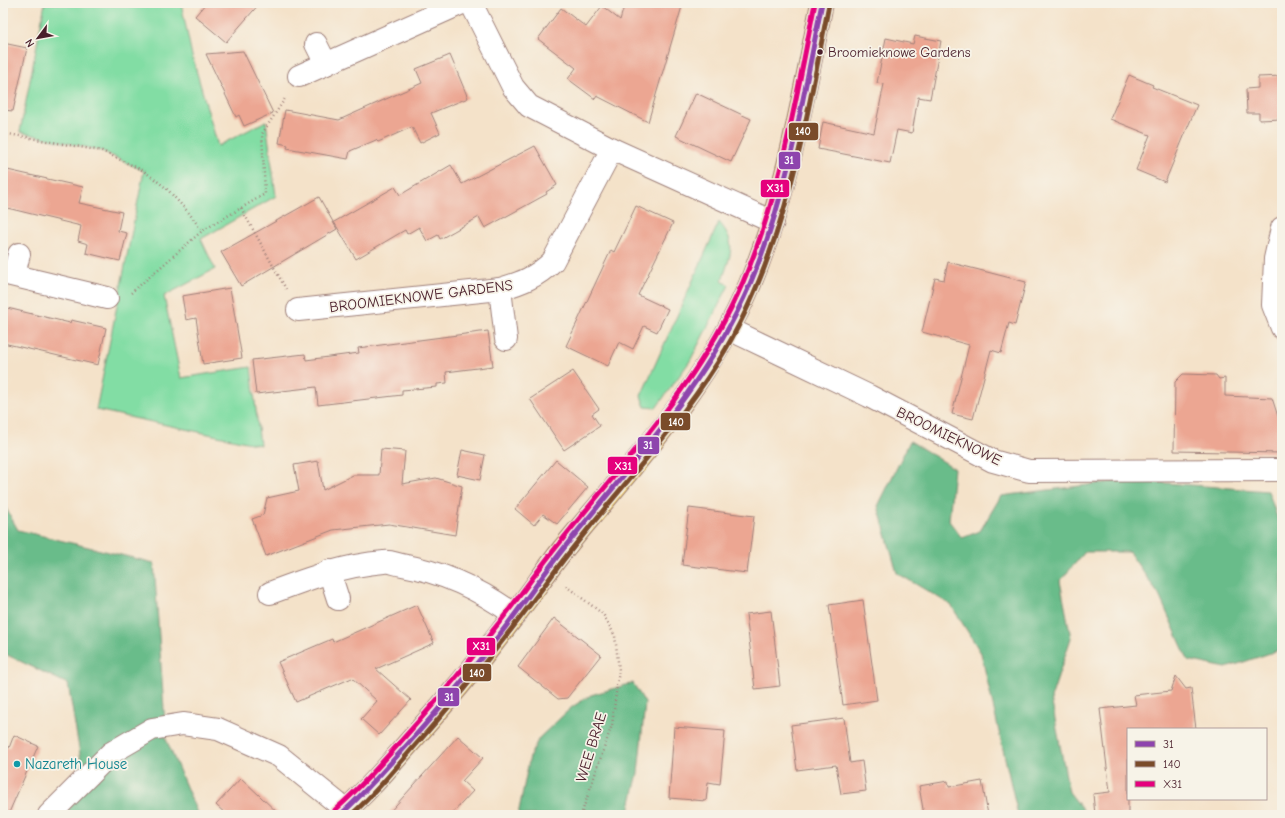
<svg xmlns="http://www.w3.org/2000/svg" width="1285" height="818" font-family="'Comic Neue',sans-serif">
<rect width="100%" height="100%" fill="#f7f3e8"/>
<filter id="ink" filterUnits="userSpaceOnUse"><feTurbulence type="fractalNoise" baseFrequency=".025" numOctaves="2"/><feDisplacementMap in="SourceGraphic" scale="8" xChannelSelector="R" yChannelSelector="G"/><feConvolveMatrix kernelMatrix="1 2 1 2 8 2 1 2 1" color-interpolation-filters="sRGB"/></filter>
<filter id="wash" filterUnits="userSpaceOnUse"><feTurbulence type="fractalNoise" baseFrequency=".012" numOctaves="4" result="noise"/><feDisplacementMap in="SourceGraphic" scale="16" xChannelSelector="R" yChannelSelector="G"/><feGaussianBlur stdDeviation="0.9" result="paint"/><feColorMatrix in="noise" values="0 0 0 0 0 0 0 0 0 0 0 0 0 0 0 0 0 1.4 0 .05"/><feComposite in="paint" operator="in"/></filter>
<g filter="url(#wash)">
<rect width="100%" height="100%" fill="#f4e2c9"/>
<g fill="#82dda4" stroke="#667e68">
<polygon points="45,3 181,3 192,56 218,146 266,121 276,196 201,239 215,269 164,296 181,378 251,367 260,445 96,410 144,171 102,151 20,132"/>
<path d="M719,222C738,244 730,255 722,281L729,285L690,361L656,408L645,407L641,396Z"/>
</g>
<g fill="#69bc8a" stroke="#5a6e5a">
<polygon points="910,441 954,468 949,521 962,538 980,531 1001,496 1127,480 1268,491 1282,531 1282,649 1226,668 1188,660 1159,595 1129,552 1085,552 1060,581 1071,638 1051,698 1069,792 1087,815 1018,815 981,653 951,605 897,573 878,506"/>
<polygon points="3,503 18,530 154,563 166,739 198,815 63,815 86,789 68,684 3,653"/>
<polygon points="633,683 645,703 638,773 628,815 518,815 530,756 539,738 572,707 591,695"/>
</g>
<g id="blocks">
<g fill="#eca692">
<polygon points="206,3 260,3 226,42 195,16"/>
<polygon points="625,3 683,3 648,122 597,96 595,99 568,79 576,68 538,39 561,8 586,27 602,6 620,20"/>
<polygon points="915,36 941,41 930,99 918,97 912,133 897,130 890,163 818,149 823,122 874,133 884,84 877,83 886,38 913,44"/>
<polygon points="3,43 27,48 13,111 3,110"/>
<polygon points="243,51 273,113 244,126 239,115 236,117 206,54"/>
<polygon points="450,55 468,98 431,113 440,133 420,143 412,127 378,142 376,140 350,151 348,159 287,148 288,145 279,143 285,110 339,120 422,83 416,69"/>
<polygon points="1129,75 1153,85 1152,87 1197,105 1165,182 1136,170 1150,135 1110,119"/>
<polygon points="1282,76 1282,119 1259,120 1259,113 1247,113 1246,89 1258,88 1258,77"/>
<polygon points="696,93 751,119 731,162 676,136"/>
<polygon points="535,146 557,185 546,192 547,194 485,228 479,217 440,239 438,235 427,241 419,227 407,234 405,230 356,259 334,222 395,187 400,195 451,165 462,184"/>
<polygon points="3,169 83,187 79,203 122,212 118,231 127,233 120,261 86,253 88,244 78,241 81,226 3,207"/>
<polygon points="319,197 337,229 241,286 221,252"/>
<polygon points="636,206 673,223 638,295 668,309 657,332 644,326 633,349 619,342 608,366 566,346 611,250 614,252"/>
<polygon points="948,262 1026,282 1015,325 1009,323 1001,353 991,350 973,419 952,414 969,345 922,332 935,278 944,280"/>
<polygon points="230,288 242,358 203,364 196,318 186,320 182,296"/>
<polygon points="3,307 70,323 71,320 106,328 98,365 3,343"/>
<polygon points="488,331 493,366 446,372 447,383 437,384 437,387 402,390 402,395 318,405 316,387 256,394 252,360 305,354 306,360 359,353 358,348"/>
<polygon points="573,371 599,409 592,414 600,426 564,450 530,399"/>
<polygon points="1183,374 1216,375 1219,379 1225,378 1225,396 1272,398 1282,429 1282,453 1174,451 1175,382"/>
<polygon points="381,449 405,451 402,484 436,478 462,486 455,535 389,524 333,530 266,556 252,519 263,515 267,498 299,491 294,465 318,461 323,490 353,475 379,475"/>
<polygon points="462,450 485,455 480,480 457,475"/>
<polygon points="556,460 588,487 557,524 543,514 534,525 515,509"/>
<polygon points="689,508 754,516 747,573 682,565"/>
<polygon points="863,600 877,700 843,705 829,605"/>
<polygon points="417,605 434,643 376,669 411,700 379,735 361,719 377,701 352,678 296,702 278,662 332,639 333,642"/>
<polygon points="771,611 780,686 755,689 746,614"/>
<polygon points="554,618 601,655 567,698 558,699 518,667"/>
<polygon points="1176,676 1186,689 1191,688 1196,729 1128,729 1128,815 1095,815 1093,794 1110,792 1100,709 1136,705 1134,695 1171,691"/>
<polygon points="844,718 850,763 862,761 866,791 841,794 836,765 797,770 791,725"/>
<polygon points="674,727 725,731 720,784 708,782 706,801 669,798"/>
<polygon points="14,735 38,746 8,815 3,815 3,745 9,748"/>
<polygon points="458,736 483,758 462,781 473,791 451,815 387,815"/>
<polygon points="241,778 280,815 227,815 216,805"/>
<polygon points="948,781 949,787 982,781 988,815 924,815 919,786"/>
</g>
</g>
</g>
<g filter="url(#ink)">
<use href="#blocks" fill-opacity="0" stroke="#9f807a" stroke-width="1"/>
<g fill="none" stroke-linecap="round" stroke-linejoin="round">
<defs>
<g id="minor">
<polyline points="471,3 513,87 529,106 612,149 773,222"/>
<polyline points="316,44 326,64"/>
<polyline points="299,76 462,3"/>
<polyline points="1282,228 1275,259 1273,305 1282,328"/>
<polyline points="3,273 107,298"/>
<polyline points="14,275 19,254"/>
<polyline points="500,289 506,339"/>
<path d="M298,310L500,289C521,283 537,277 553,261L612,149"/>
<polyline points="729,329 869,396 993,461 1029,471 1282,470"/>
<polyline points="329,571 338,599"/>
<path d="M270,593C307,579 344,565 384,562C390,561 396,564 402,565C442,572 482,591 515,615"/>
<polyline points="49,815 111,753 152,729 183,724 218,729 279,756 346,810"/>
</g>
<path id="major" d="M340,815C365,794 386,769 407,745C444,704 479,662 512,618C530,595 546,571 564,548C632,465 708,385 750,284C787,195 803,97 822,3"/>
</defs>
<use href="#minor" stroke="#9f807a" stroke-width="24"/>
<use href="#major" stroke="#9f807a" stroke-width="24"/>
<g stroke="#9f807a" stroke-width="2.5" stroke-dasharray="1 3" stroke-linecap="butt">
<polyline points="3,133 102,151 144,171 166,188 189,213 202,231"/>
<polyline points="241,208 286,289"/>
<polyline points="131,293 202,231 265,194 262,134 286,97"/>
<polyline points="566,586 603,614 615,636 619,670 612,725 581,815"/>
</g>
<use href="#minor" stroke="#fff" stroke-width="22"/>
<use href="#major" stroke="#e9c769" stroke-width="22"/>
<defs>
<path id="bus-1" d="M340,815C364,794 385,769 407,745C439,709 471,672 500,634C522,606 542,576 564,548C631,464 707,385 750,284C788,195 803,97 822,3"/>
<path id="bus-2" d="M351,815C374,795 393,771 413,748C465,690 512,630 558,567C610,498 671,436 718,362C785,255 805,126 829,4"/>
<path id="bus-3" d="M335,810C360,788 381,764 402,740C434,704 465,668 494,629C516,602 536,572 558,545C625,460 700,383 743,282C781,194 796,97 815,3"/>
</defs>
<use href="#bus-1" stroke="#f7f3e8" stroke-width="8"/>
<use href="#bus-2" stroke="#f7f3e8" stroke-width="8"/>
<use href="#bus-3" stroke="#f7f3e8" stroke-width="8"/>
<use href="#bus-1" stroke="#8e44ad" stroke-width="5"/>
<use href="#bus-2" stroke="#7a4b2a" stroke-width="5"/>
<use href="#bus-3" stroke="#e5007d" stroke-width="5"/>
</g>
</g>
<circle fill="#4a1f2b" stroke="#f7f3e8" stroke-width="1.5" cx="820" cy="52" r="3.5"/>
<circle fill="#0f9aa8" stroke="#f7f3e8" stroke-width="1.5" cx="17" cy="764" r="4"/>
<g text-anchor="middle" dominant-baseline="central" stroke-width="3.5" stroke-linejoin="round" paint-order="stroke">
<g font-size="14" fill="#4a1f2b" stroke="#f7f3e8" text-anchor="start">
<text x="828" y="52">Broomieknowe Gardens</text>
</g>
<g font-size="15" fill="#4a1f2b" stroke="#f7f3e8">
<text transform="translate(421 296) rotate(-7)">BROOMIEKNOWE GARDENS</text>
<text transform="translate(949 436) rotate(26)">BROOMIEKNOWE</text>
<text transform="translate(591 747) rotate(-73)">WEE BRAE</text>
</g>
<g font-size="15" fill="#0d838f" stroke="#f7f3e8" text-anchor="start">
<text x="25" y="764">Nazareth House</text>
</g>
</g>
<g stroke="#f7f3e8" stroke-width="1.5">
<rect x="788" y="122" width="31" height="19" rx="4" fill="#7a4b2a"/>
<rect x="778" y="151" width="23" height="19" rx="4" fill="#8e44ad"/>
<rect x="760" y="179" width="30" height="19" rx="4" fill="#e5007d"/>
<rect x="660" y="412" width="31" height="19" rx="4" fill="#7a4b2a"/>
<rect x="637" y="436" width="23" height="19" rx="4" fill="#8e44ad"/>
<rect x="607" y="456" width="31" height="19" rx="4" fill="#e5007d"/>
<rect x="466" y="637" width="30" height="19" rx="4" fill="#e5007d"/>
<rect x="462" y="663" width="30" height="19" rx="4" fill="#7a4b2a"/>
<rect x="437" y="687" width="23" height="20" rx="4" fill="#8e44ad"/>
</g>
<g font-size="11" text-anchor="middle" font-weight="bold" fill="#fff">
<text x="803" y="135">140</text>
<text x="789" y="164">31</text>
<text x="775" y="192">X31</text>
<text x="676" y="426">140</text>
<text x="648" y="449">31</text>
<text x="623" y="470">X31</text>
<text x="481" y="650">X31</text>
<text x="477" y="677">140</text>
<text x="449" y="701">31</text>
</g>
<rect width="1285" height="818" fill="none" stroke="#f7f3e8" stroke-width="16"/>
<rect x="1127" y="728" width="140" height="72" fill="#f7f3e8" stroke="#b29e9c"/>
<rect x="1135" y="741" width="20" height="6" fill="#8e44ad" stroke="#b29e9c"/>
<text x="1163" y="748" font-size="12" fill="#4a1f2b">31</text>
<rect x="1135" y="761" width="20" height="6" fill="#7a4b2a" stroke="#b29e9c"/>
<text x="1163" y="768" font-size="12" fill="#4a1f2b">140</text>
<rect x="1135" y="781" width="20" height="6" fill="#e5007d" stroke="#b29e9c"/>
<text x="1163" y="788" font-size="12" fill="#4a1f2b">X31</text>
<g transform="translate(38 38) rotate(238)" stroke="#f7f3e8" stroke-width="3" paint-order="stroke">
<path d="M0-3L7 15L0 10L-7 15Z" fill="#4a1f2b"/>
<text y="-6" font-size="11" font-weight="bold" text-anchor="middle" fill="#4a1f2b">N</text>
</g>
</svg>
